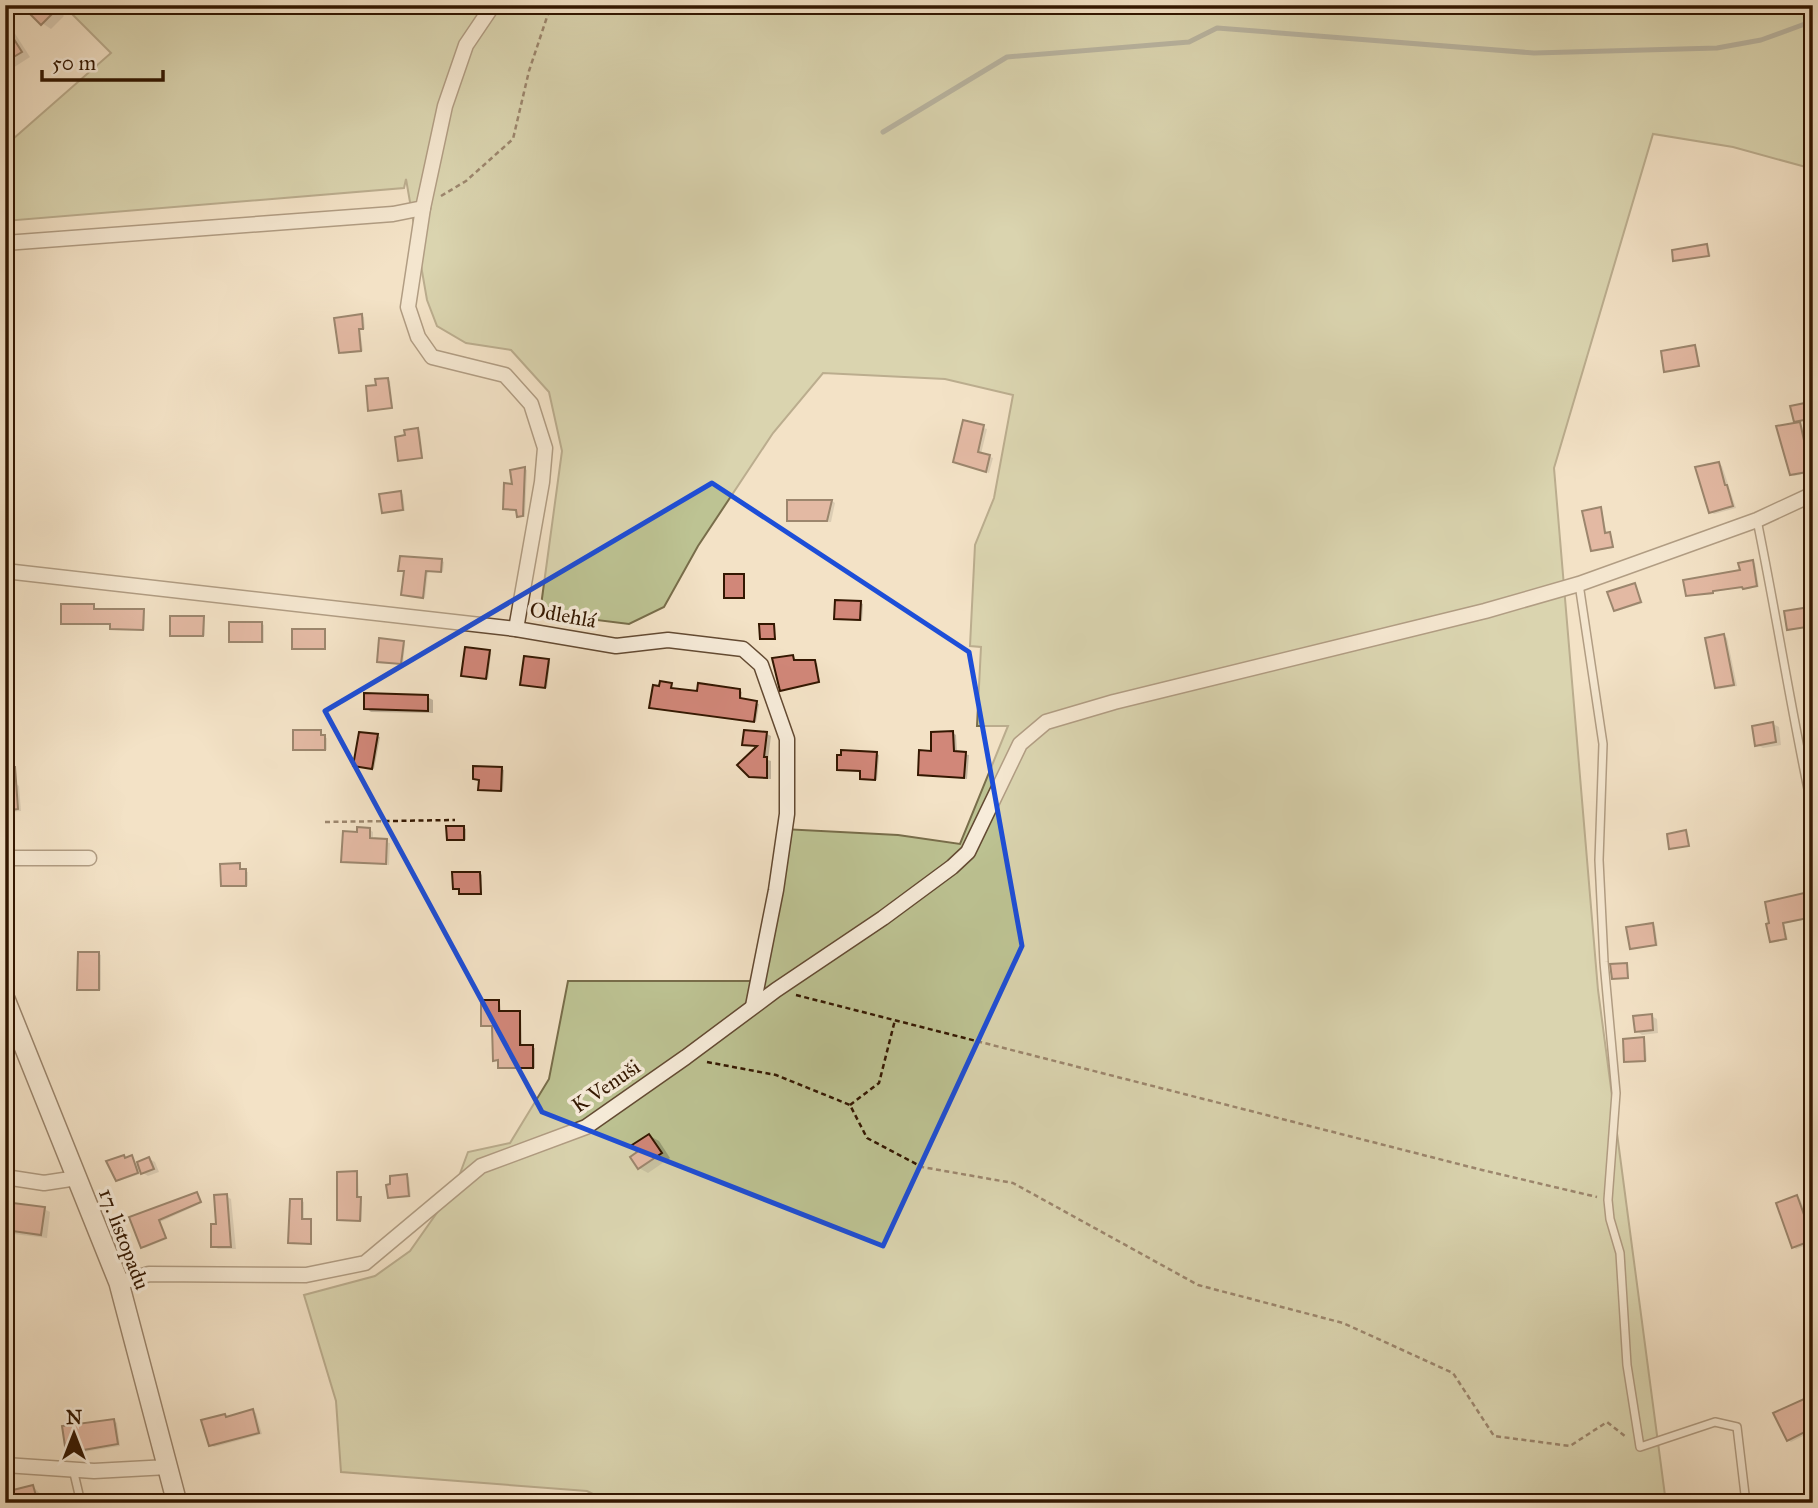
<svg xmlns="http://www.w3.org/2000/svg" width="1818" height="1508" font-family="'IM FELL Great Primer',serif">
<rect width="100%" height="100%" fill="#f3e2c6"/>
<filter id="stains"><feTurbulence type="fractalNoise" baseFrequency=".00286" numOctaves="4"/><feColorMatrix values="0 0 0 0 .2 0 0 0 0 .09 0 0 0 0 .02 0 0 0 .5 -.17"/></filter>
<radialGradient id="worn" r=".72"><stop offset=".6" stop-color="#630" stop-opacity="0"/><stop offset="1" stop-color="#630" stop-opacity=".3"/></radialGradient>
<polygon fill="#bdc393" stroke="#786d4a" stroke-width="2" points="63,5 1813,5 1813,169 1733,147 1653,134 1554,468 1598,990 1666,1503 611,1503 587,1491 341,1472 336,1401 304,1295 375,1276 410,1251 455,1187 468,1152 510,1143 549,1079 568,981 752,981 783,829 898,835 960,844 1008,726 977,726 981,647 970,646 975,545 994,498 1013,395 945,379 823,373 773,433 698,546 664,607 629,624 540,613 562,451 549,392 511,350 466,343 437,326 427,300 406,179 404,188 5,221 5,146 111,53"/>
<g fill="#0003">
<polygon points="53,5 64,16 51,29 42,23"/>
<polygon points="5,18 30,57 5,73"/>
<polygon points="1707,245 1711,256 1675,260"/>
<polygon points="362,316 364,317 365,329 360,329 363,351 343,354 341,352"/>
<polygon points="1695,347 1697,349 1700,366 1666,371"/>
<polygon points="387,380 390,381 393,408 372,411 370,409 377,386"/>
<polygon points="1805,405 1810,419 1797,422 1795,421"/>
<polygon points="964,422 987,429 981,454 993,458 989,473 958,463"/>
<polygon points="1800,424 1802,425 1806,446 1813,445 1813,472 1794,476 1791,474"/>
<polygon points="417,430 420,431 423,458 402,461 400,460"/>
<polygon points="1719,464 1722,466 1736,508 1714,514 1710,512"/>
<polygon points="525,469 527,470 525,517 521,517 519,515 512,471"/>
<polygon points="401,493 403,494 405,511 384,512"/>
<polygon points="832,501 835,503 831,522 793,522 789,520 789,502"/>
<polygon points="1600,509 1602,510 1607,535 1611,535 1614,548 1594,551 1592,550"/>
<polygon points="442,561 444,562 443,572 428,572 425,598 405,595 405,571 400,570"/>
<polygon points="1753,562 1755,563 1759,587 1747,589 1743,587 1714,592 1714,594 1687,595 1742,572"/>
<polygon points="743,575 745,577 745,598 728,598"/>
<polygon points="1635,585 1643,603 1617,611 1615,610"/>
<polygon points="861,603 863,604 862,621 838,619"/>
<polygon points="94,606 96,610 143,611 145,612 145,630 114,629 112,625 65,624"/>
<polygon points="1809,609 1811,610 1813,627 1789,629"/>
<polygon points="203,617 205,619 205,636 174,636"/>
<polygon points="262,624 264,625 264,643 231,641"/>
<polygon points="324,631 326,632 326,649 293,648"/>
<polygon points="1723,636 1727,638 1737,686 1720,689 1717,687"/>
<polygon points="403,643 405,644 403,665 381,662"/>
<polygon points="489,652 491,653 488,679 463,675"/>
<polygon points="793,656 796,661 817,663 820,682 782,690"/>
<polygon points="548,661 550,662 547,688 524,685"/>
<polygon points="671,684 673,690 699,693 740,691 742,692 741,700 759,704 756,722 654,708"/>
<polygon points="427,697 433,700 433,713 371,712 366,708"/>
<polygon points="1773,724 1779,727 1781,745 1763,748 1757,745"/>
<polygon points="320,732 323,737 327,738 327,750 297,750"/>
<polygon points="953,733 956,735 957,753 969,755 967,779 920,774 933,753"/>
<polygon points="767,734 771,736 768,760 771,761 771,779 755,778 750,775 759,747 744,744"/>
<polygon points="377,736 380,737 374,769 357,766"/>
<polygon points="877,754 879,755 877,780 862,778 862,771 838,769"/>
<polygon points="502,769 504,770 503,791 482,790 480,780 475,778"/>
<polygon points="16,784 19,786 21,811 9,812 6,810"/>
<polygon points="463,827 466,829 466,840 448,839"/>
<polygon points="370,830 373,832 373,840 390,843 389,865 343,861 359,834"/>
<polygon points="1686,832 1690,846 1671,848"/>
<polygon points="240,865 242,871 248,872 248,886 223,885"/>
<polygon points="480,873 482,875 482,894 463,894 461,890 455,888"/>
<polygon points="1813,894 1813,918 1784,924 1788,940 1771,941 1768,925"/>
<polygon points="1653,925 1655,926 1658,946 1631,948"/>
<polygon points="99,954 101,955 101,990 81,990 79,989"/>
<polygon points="498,1002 500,1003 501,1013 521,1014 522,1047 535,1048 535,1068 502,1068 500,1061 494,1060 493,1026 483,1025"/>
<polygon points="1651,1016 1657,1019 1658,1033 1642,1035 1637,1031"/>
<polygon points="1643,1039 1645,1040 1647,1061 1626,1061"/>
<polygon points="650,1136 659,1141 670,1158 648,1173 639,1168 639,1153"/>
<polygon points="124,1157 132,1157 136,1164 149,1159 155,1162 159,1172 148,1176 138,1170 140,1174 119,1181 117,1180"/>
<polygon points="356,1173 358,1174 359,1199 362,1200 362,1221 341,1220 338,1219"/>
<polygon points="406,1176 409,1177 411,1197 389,1197"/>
<polygon points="197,1194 202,1203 160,1222 167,1239 145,1248 143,1247 131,1218"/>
<polygon points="226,1196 231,1199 236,1249 218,1249 213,1246"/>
<polygon points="1797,1197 1800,1199 1813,1231 1813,1243 1796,1249 1793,1247"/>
<polygon points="301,1201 304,1202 304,1221 312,1222 312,1244 290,1242"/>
<polygon points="5,1204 44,1209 50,1212 47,1238 5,1233"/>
<polygon points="1804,1401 1810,1409 1813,1407 1813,1431 1791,1442 1788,1440"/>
<polygon points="252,1411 256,1413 262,1434 214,1447 210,1445 225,1416 229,1418"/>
<polygon points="114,1421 117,1423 120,1446 71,1454 67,1452"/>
<polygon points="33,1487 44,1497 45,1503 13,1503 10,1493"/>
</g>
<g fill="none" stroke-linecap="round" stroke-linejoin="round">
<polyline stroke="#727b6f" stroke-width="5" points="883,132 1007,57 1189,42 1217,28 1534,53 1717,48 1761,40 1813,21"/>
</g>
<g fill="#d18779" stroke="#331701" stroke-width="2">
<polygon points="21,5 61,5 41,25"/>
<polygon points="5,25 22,52 5,62"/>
<polygon points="1707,244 1709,256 1673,261 1672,250"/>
<polygon points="362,314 363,329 359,329 361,351 339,353 334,318"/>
<polygon points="1695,345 1699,366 1664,372 1661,351"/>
<polygon points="388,378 392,408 368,411 366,386 376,385 375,379"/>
<polygon points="1805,403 1809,419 1794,422 1790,406"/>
<polygon points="963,420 984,425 978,452 990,455 986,472 953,462"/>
<polygon points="1800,422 1805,445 1813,443 1813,471 1790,475 1776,426"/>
<polygon points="418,428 422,458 398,461 395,437 405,435 404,430"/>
<polygon points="1719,462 1725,485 1727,485 1733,506 1709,513 1695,467"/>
<polygon points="525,467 523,516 517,517 516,510 503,509 504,483 512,484 510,470"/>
<polygon points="401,491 403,510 382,513 379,494"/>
<polygon points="787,500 832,500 827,521 787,521"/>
<polygon points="1601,507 1605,533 1610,532 1613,547 1591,551 1582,511"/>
<polygon points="400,556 442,559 441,572 426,571 423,598 401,595 404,571 398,571"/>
<polygon points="1753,560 1757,586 1743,589 1742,587 1713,591 1713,593 1686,596 1683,580 1740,570 1738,563"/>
<rect x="724" y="574" width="20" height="24"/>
<polygon points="1635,583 1641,602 1614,611 1607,592"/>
<polygon points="835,600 861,601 860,620 834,619"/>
<polygon points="61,604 94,604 94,609 144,609 143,630 110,629 110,624 61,624"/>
<polygon points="1810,607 1813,626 1787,630 1784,611"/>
<polygon points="170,616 204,616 203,636 170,636"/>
<rect x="229" y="622" width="33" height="20"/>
<polygon points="759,624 774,624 775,639 760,639"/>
<rect x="292" y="629" width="33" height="20"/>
<polygon points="1724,634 1734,685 1715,688 1705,638"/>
<polygon points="379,638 404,641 401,664 377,662"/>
<polygon points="465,647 490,650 486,679 461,676"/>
<polygon points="793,655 794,660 815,660 819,682 780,691 772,658"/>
<polygon points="524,656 549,659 545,688 520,685"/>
<polygon points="660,681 672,683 671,688 697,691 698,683 740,689 740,698 757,701 754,722 649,708 653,685 659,686"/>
<polygon points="364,693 428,695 428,711 364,709"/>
<polygon points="1773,722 1776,742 1755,746 1752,726"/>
<polygon points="293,730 321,730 321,735 325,735 325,750 293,750"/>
<polygon points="744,730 767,732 764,757 767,757 767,778 749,777 737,765 757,746 742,745"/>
<polygon points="953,731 954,751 966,752 964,778 918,775 919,750 931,751 931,732"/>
<polygon points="359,732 378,734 372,769 353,766"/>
<polygon points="841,750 877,752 875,780 860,779 860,771 837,770 837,755 841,755"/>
<polygon points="473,766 502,767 501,791 478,790 479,780 473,779"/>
<polygon points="5,767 15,767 18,809 5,811"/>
<polygon points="446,826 464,826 464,840 447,840"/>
<polygon points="357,827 370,828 370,838 387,839 386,864 341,862 343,831 357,832"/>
<polygon points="1686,830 1689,846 1669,849 1667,834"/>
<polygon points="240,863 240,869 246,869 246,886 221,886 220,864"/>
<polygon points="452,872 480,872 481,894 459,894 459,889 453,889"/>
<polygon points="1813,891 1813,917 1783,923 1786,939 1770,942 1766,924 1769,923 1765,902"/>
<polygon points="1653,923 1656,945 1630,949 1626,927"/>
<polygon points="78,952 99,952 99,990 77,990"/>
<polygon points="1627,963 1628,978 1612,979 1610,964"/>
<polygon points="481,1000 499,1000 499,1011 520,1011 520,1045 533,1045 533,1068 498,1068 498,1060 493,1061 492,1026 481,1026"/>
<polygon points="1652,1014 1653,1030 1635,1032 1633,1016"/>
<polygon points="1644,1037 1645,1061 1624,1062 1623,1039"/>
<polygon points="649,1134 662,1153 638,1169 630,1157 637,1152 632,1145"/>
<polygon points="124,1155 125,1158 132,1155 138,1173 116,1181 106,1161"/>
<polygon points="149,1157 154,1169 141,1174 137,1162"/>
<polygon points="357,1171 357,1197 361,1197 360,1221 337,1220 337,1172"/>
<polygon points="407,1174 409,1196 388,1198 386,1185 390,1184 390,1176"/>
<polygon points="197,1192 201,1202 159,1220 166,1238 141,1248 129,1217"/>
<polygon points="227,1194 231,1247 211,1247 211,1224 216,1224 214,1195"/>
<polygon points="1797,1195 1813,1240 1792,1248 1776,1203"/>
<polygon points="290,1199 302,1199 302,1219 311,1219 311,1244 288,1243"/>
<polygon points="5,1202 45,1207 41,1235 5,1230"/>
<polygon points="1804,1399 1813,1418 1813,1428 1787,1441 1773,1413"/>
<polygon points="253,1409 259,1433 209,1446 201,1420 225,1414 226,1417"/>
<polygon points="114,1419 118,1444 66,1453 62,1426"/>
<polygon points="33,1485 38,1503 16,1503 13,1490"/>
</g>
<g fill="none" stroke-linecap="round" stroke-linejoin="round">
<defs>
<g id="service">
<path d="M1757,520C1777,618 1792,716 1813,813"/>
<polyline points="1579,584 1603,744 1599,860 1604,962 1616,1093 1608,1200 1610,1219 1620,1253 1627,1365 1640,1447 1715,1422 1737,1427 1746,1503"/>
<polyline points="73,1469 81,1503"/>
</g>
<g id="minor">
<polyline points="423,208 408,307 418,337 432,357 505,375 531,404 545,448 542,482 516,629"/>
<polyline points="5,243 393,214 423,208 445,106 466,45 493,5"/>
<polyline points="5,571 516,629 616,646 668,640 743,649 761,665 787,739 787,814 776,890 753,1006"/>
<polyline points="5,858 89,858"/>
<polyline points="5,1177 44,1183 77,1178"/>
<polyline points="119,1283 149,1274 306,1275 365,1263 481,1166 586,1127 686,1057 776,990 883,918 952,867 968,852 1020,744 1046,722 1114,702 1485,611 1579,584 1757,520 1813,494"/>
<polyline points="5,1465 94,1471 168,1467"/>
</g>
<polyline id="secondary" points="5,999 119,1283 177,1503"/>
</defs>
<use href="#service" stroke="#634a32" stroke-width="10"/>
<use href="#minor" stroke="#634a32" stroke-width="17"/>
<use href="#secondary" stroke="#331701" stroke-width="22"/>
<g stroke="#331701" stroke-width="2.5" stroke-dasharray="5 3.5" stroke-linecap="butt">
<polyline points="441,196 466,181 513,139 529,71 551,5"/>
<polyline points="325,822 455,820"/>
<polyline points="796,995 1482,1170 1597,1197"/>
<polyline points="707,1062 776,1075 850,1105 867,1138 922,1167 1013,1183 1198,1285 1343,1323 1453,1373 1494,1436 1570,1446 1607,1422 1626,1437"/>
<polyline points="850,1105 879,1083 895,1020"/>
</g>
<use href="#service" stroke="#f7ecda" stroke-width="7"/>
<use href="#minor" stroke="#f7ecda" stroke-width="14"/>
<use href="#secondary" stroke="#f7ecda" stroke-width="19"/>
</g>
<path d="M0 0H1818V1508H0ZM712,483L969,652L1022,946L883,1246L542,1112L325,711Z" fill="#f3e2c6" fill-opacity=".55" fill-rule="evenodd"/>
<path fill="none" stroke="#1d4ed8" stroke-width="5" stroke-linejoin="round" d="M712,483L969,652L1022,946L883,1246L542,1112L325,711Z"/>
<g text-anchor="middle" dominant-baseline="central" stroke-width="7" stroke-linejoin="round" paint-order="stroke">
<g font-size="21" fill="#331701" stroke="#f7ecda">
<text transform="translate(563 615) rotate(10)">Odlehlá</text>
<text transform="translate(606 1086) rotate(-34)">K Venuši</text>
<text transform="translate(124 1239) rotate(69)">17. listopadu</text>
</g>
</g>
<rect width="1818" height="1508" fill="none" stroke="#f3e2c6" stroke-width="28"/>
<rect x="7" y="7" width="1804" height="1494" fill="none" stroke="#331701" stroke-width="3.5"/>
<rect x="14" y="14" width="1790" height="1480" fill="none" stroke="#331701" stroke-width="2"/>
<g transform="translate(74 1434)" stroke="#f7ecda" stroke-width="5" paint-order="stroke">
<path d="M0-5L12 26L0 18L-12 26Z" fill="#331701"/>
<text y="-10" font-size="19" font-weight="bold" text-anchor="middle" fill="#331701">N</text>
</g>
<path d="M42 70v10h121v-10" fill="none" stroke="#331701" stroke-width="3.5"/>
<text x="52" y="70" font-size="21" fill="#331701" stroke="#f7ecda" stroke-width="5" paint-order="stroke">50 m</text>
<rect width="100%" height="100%" filter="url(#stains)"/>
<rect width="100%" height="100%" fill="url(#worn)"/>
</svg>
